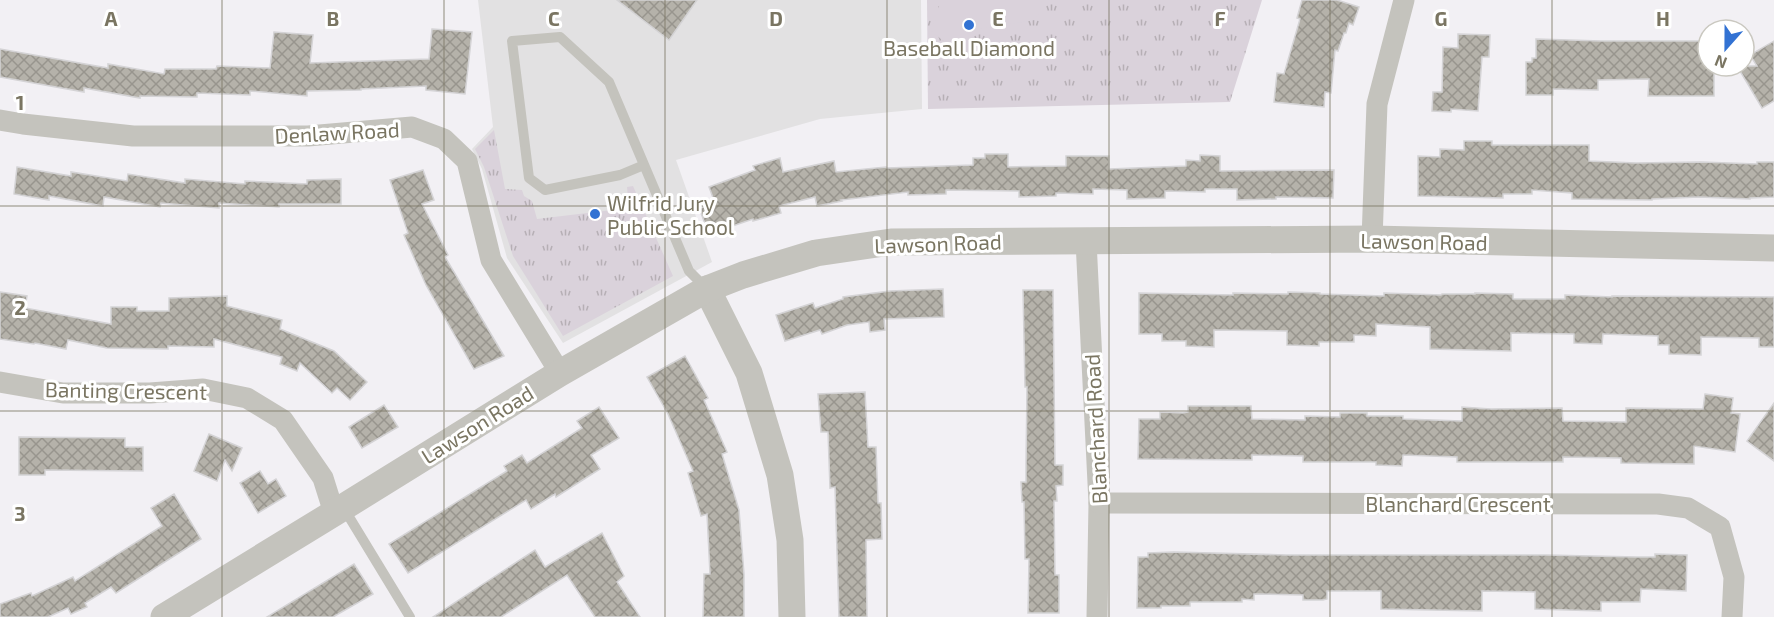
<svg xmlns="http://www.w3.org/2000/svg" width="1774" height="617" font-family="'Exo 2',sans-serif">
<defs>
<pattern id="grass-tufts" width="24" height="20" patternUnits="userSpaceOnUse" patternTransform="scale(1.5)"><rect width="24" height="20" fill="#dad2db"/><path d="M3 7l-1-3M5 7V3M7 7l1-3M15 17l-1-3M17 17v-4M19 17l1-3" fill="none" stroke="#b6afb5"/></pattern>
<pattern id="building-cross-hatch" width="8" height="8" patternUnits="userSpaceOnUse" patternTransform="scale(1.5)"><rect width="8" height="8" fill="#b5b2aa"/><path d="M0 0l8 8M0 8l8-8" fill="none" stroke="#98958e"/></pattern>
</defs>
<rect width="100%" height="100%" fill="#f2f0f4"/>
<polygon fill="#e2e1e2" points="478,0 921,0 922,109 820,119 676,160 712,262 563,343 507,258 482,169 472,149 493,127"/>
<g fill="url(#grass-tufts)">
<polygon points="927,0 1262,0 1230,102 928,109"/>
<polygon points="494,130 505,189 522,190 524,196 532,201 537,219 629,208 627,187 633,186 673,276 563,336 513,256 484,167 475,149"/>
</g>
<polygon fill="#dad2db" points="940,0 1042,0 1040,11 1035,20 973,30 951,47 931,31 938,13"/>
<g fill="url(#building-cross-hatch)" stroke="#d4d3d5" stroke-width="1.5">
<polygon points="617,0 697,0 669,40"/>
<polygon points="1302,0 1337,0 1359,7 1353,25 1349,23 1346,33 1344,33 1338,51 1335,50 1331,93 1325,92 1324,107 1274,102 1277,73 1284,74 1300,19 1297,18"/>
<polygon points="432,29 472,32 465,94 426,90 426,86 361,89 361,90 307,91 307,96 250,91 250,95 197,93 197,97 140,96 140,98 84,88 84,92 0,77 0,49 108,68 108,64 164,74 165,69 216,69 217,66 270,68 274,32 313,35 310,63 429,59"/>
<polygon points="1458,34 1490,35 1489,57 1482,57 1478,111 1451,109 1451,112 1432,111 1433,92 1442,92 1443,47 1458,48"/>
<polygon points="1536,39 1601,41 1708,41 1708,66 1714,66 1714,96 1648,96 1649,79 1598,80 1598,90 1553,89 1553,95 1526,95 1526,62 1532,62 1532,58 1536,58"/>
<polygon points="1774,41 1774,101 1762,108 1737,66 1757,66 1750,55"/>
<polygon points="1464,141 1492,141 1492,145 1589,145 1589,161 1636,163 1701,162 1757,164 1757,162 1774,162 1774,197 1750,198 1750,199 1699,197 1652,199 1652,200 1572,199 1572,193 1532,190 1532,194 1503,194 1503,198 1418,196 1418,156 1440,157 1440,149 1464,150"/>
<polygon points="985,154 1008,154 1008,167 1066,166 1066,156 1109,156 1109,169 1186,166 1186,160 1200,161 1200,155 1220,156 1220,171 1334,170 1333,198 1276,197 1276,199 1237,200 1237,189 1205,189 1205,192 1165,191 1165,198 1127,199 1127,190 1093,189 1093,194 1056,193 1056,196 1019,197 1019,191 946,190 946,194 908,195 908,192 841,200 842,201 817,206 815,197 779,206 781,213 753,221 753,219 709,234 699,208 715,203 709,187 755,170 753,166 780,158 783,172 834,161 836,172 886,167 887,168 973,165 973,158 985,158"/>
<polygon points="17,167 71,176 71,172 127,181 128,174 185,183 185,179 245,184 245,181 307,184 307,180 341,179 341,204 279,204 279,207 219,203 219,208 161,203 160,207 104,197 103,206 49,196 49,200 14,194"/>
<polygon points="423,170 434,200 422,204 448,255 445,257 504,356 474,369 426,285 404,235 408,233 390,180"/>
<polygon points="943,289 944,317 884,319 885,330 870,332 869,322 847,325 822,334 820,330 785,341 776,315 813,303 815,308 843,299 843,297 890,291"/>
<polygon points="1023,290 1053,290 1055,465 1063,465 1063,485 1056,486 1057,501 1054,501 1055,575 1059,575 1059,613 1028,613 1029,559 1025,559 1024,502 1022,502 1021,482 1026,482 1026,465 1027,387 1025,387"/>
<polygon points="0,292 27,296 25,308 111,324 111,307 137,307 137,311 169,311 169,298 227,296 227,306 282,320 280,329 334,351 367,382 350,400 337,388 332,393 300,363 297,371 280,364 282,357 214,339 214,347 168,346 168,349 107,348 68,340 66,349 35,343 34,344 0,339"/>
<polygon points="1288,292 1320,293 1320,294 1384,296 1384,293 1441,295 1442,294 1475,294 1475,293 1513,294 1513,299 1565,299 1565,295 1612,297 1612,296 1774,297 1774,347 1759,347 1759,338 1701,337 1701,355 1669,354 1669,345 1658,345 1658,336 1603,334 1602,344 1574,343 1574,334 1511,333 1511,351 1430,349 1430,327 1376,324 1376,336 1354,335 1354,342 1319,342 1319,346 1287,345 1287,331 1214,330 1214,347 1186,346 1186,341 1162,341 1162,334 1139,334 1139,293 1233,295 1233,293 1288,294"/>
<polygon points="685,356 708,398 704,400 727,452 722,454 739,510 744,574 744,617 703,617 704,574 710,574 707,514 701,516 688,473 693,471 668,414 647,377"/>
<polygon points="865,392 868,447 876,447 878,503 881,503 882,539 866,540 867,617 839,617 835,487 830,488 828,432 821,432 818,394"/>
<polygon points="1705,394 1733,398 1731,413 1740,414 1735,452 1694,446 1694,464 1621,463 1621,458 1563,457 1563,462 1457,462 1457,457 1403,455 1402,466 1376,465 1376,462 1303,462 1303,456 1252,455 1252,460 1138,459 1139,419 1160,419 1160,412 1183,413 1188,412 1188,406 1251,406 1252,419 1305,420 1305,416 1340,417 1340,413 1367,413 1367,416 1403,416 1403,419 1462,421 1462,407 1491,409 1562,408 1563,421 1626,422 1626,408 1703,409"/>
<polygon points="1774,403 1774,461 1747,441"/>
<polygon points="384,405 398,427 362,448 349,427"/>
<polygon points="599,407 619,438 591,455 600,469 556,497 555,494 531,509 526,500 408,573 389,544 507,471 504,466 522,455 527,463 582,428 577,421"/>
<polygon points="209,434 242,448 232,471 225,460 217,481 194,471"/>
<polygon points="19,437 125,438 125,447 143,447 143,471 45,470 45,475 19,475"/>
<polygon points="260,471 268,484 276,479 286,496 258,513 240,483"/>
<polygon points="174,494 201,539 116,593 111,587 85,603 87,607 71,614 68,608 48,617 0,617 0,604 31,593 32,596 73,577 75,581 162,526 151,508"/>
<polygon points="602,533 624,576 617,582 640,617 595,617 567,575 501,617 433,617 535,550 545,567"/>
<polygon points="1174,552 1286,555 1546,555 1637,557 1655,557 1655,554 1687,555 1686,591 1641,589 1640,602 1601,602 1601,611 1535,609 1535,592 1482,591 1482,611 1381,609 1381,591 1327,591 1327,599 1323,600 1303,600 1303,595 1254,594 1254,600 1242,599 1242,602 1190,602 1190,606 1161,606 1161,608 1137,608 1138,557 1148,557 1148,553"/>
<polygon points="354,564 373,594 333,617 267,617"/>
</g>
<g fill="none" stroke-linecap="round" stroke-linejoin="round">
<g stroke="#c4c3bd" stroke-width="10">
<polyline points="644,165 620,175 545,190 529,178 512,41 560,37 609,82 689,271 707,289"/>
<polyline points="343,507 410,617"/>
</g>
<g stroke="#c4c3bd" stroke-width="21">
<polyline points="0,120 23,124 133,136 308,136 412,127 444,139 467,161 491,260 560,373"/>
<polyline points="1372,239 1377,104 1404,0"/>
<polyline points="1086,241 1099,503 1097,617"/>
<polyline points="0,382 63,393 150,393 203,389 247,398 283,420 323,478 334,513"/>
<polyline points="1099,503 1658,504 1688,508 1720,527 1734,577 1732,617"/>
</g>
<g stroke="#c4c3bd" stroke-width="27">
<polyline points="707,289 749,373 780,475 790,540 792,617"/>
<polyline points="164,617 334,513 560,373 707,289 743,275 816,253 891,242 1372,239 1774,248"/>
</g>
</g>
<path fill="none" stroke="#7a7562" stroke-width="1.5" stroke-opacity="0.55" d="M222,0V617M444,0V617M665,0V617M887,0V617M1109,0V617M1330,0V617M1552,0V617M0,206H1774M0,411H1774"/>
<g fill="#3272d3" stroke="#fff" stroke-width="2">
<circle cx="969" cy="25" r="6"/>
<circle cx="595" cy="214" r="6"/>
</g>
<g text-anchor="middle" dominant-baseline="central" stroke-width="6" stroke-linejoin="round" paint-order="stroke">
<g font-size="21" fill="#7a7562" stroke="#fff">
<text x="969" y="47">Baseball Diamond</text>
<text x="607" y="202" text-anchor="start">Wilfrid Jury<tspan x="607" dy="24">Public School</tspan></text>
</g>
<g font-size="21" fill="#7a7562" stroke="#fff">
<text transform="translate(337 132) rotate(-3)">Denlaw Road</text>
<text transform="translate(1424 241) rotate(1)">Lawson Road</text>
<text transform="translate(938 243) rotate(-2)">Lawson Road</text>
<text transform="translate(126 390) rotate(1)">Banting Crescent</text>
<text transform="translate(477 424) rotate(-32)">Lawson Road</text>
<text transform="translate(1095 429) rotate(-93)">Blanchard Road</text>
<text x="1458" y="503">Blanchard Crescent</text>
</g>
</g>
<g font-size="20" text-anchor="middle" font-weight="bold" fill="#7a7562" stroke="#fff" stroke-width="6" stroke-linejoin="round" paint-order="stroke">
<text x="111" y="26">A</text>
<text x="333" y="26">B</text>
<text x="554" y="26">C</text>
<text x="776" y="26">D</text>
<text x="998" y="26">E</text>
<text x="1220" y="26">F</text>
<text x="1441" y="26">G</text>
<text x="1663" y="26">H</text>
<text x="20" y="110">1</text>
<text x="20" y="315">2</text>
<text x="20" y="521">3</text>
</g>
<g transform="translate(1726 48) rotate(201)"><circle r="28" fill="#ffffff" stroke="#cac8c0" stroke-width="1.5"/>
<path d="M0-4.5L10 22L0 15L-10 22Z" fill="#3272d3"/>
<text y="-9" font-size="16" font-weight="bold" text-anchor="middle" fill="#7a7562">N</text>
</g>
</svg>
